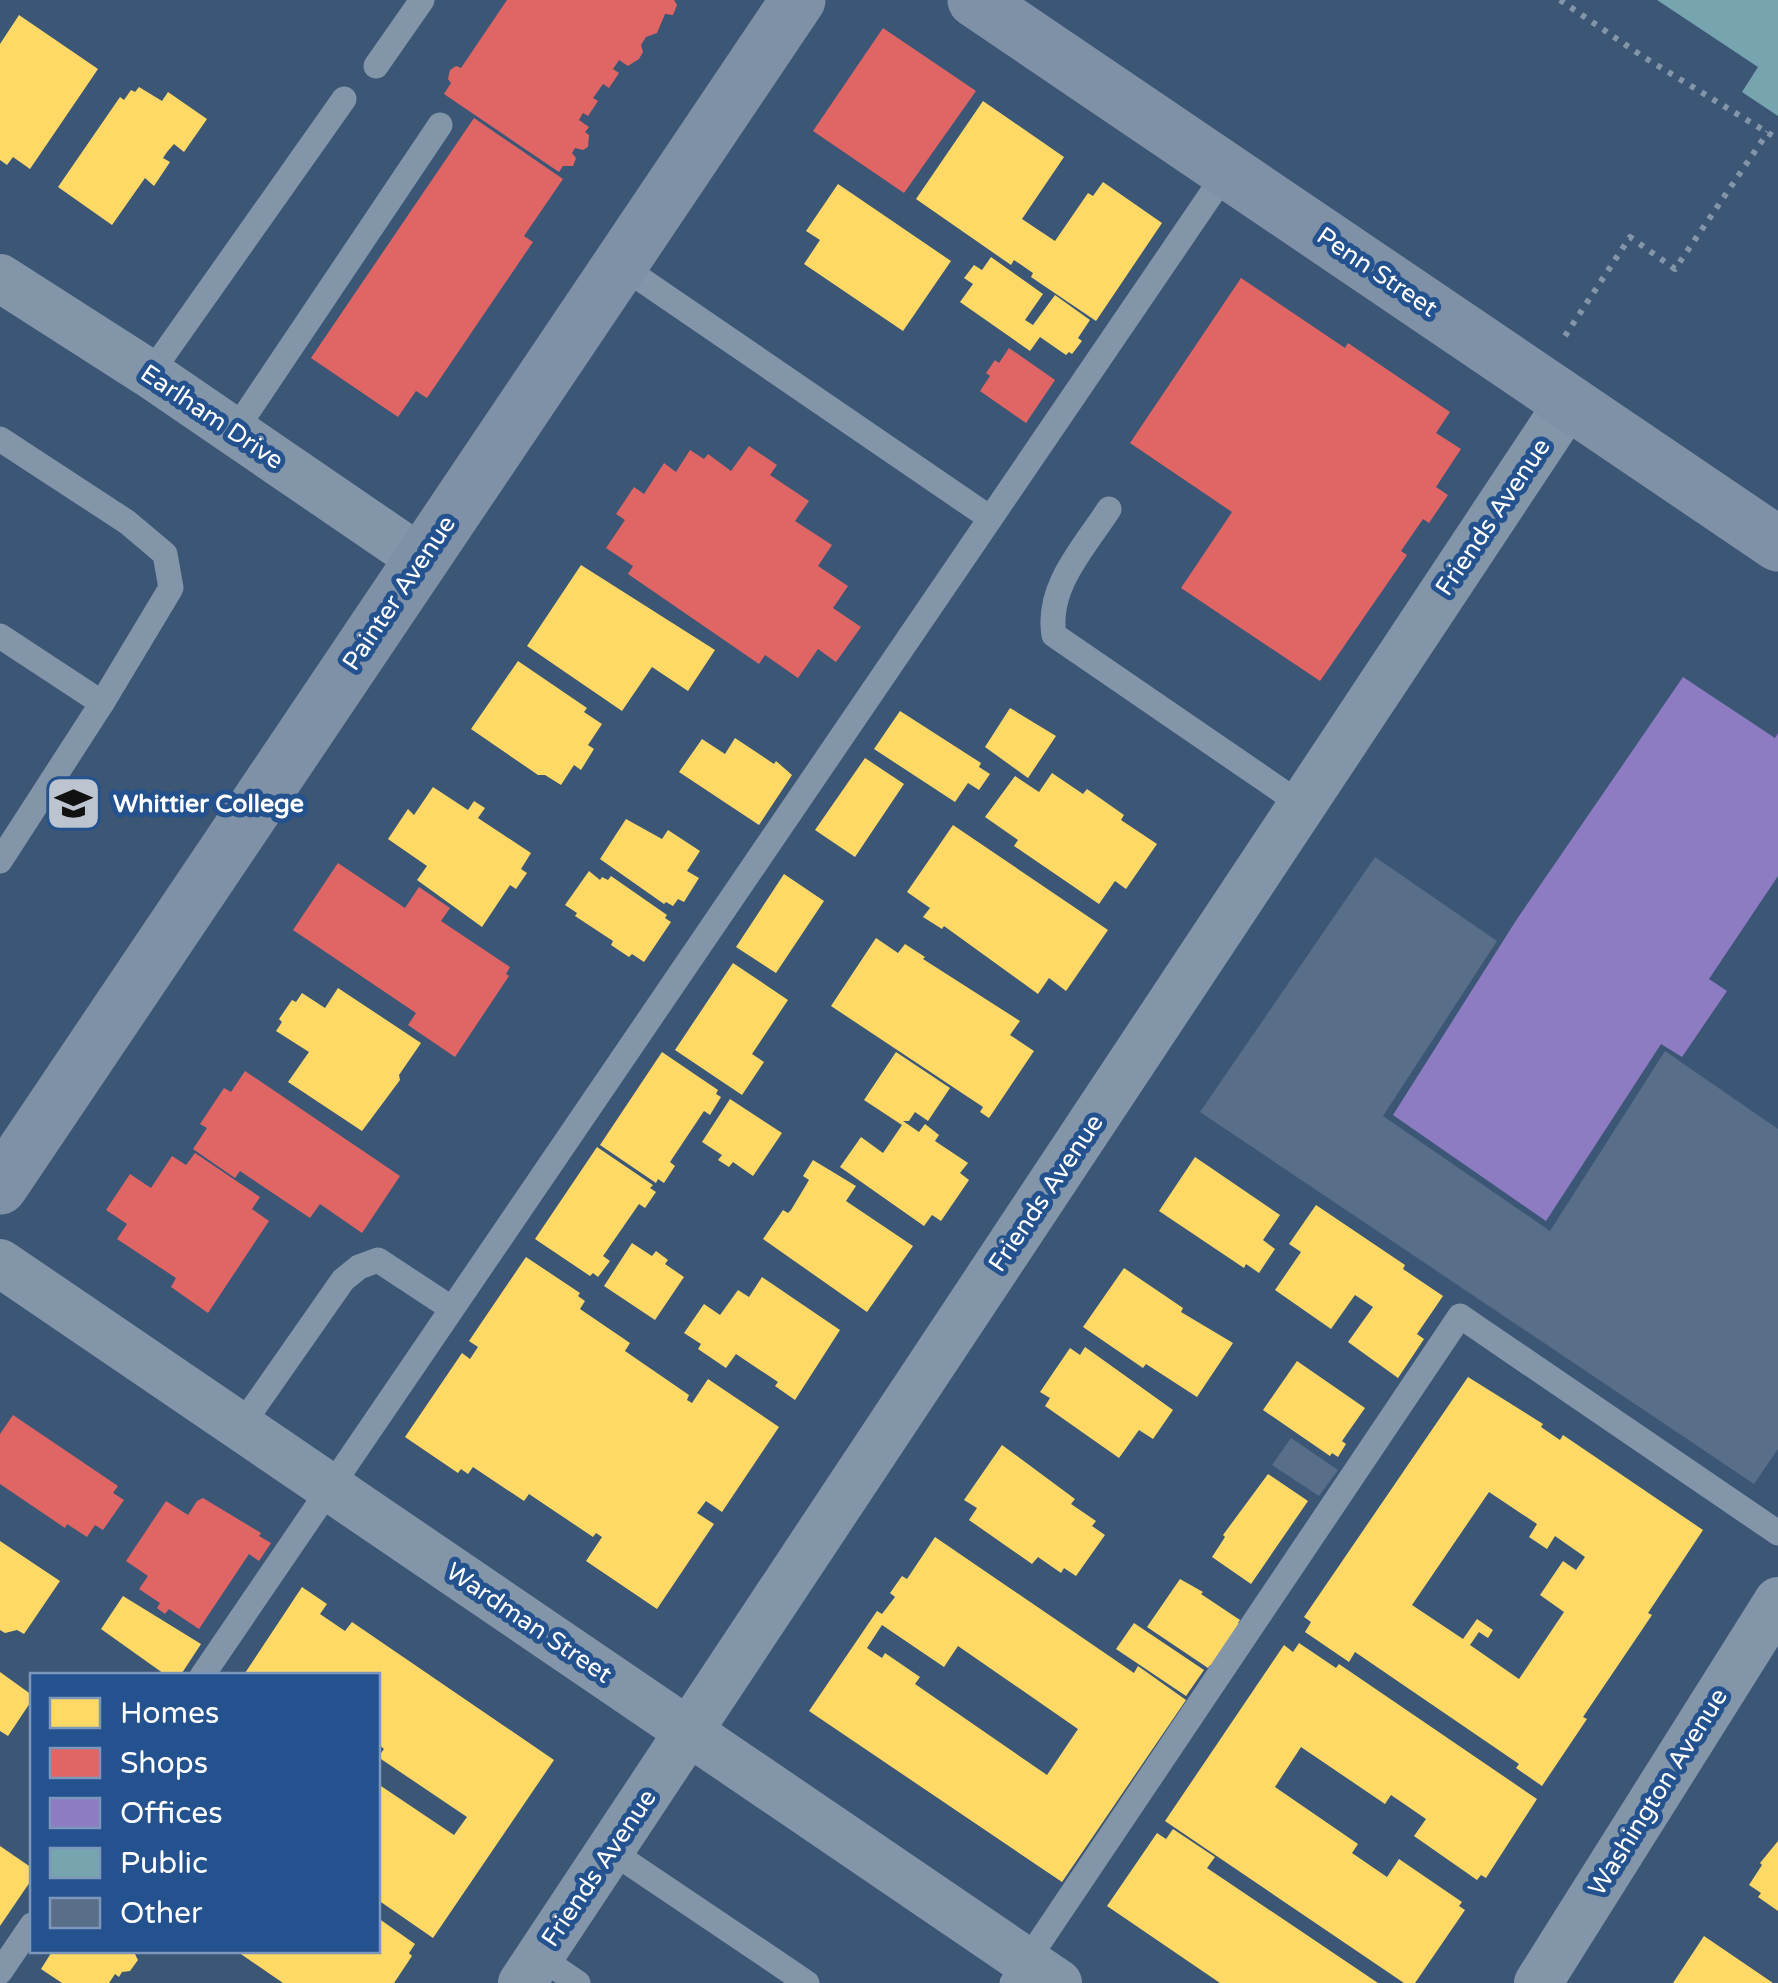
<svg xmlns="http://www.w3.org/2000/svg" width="1778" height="1983" font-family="'Varela Round',sans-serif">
<rect width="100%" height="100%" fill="#3c5676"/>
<g fill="#ffd966" fill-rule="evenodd">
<polygon points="19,15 98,69 30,169 13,157 7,165 0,160 0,44"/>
<polygon points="139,87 162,101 168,92 207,119 184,152 174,144 167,152 163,158 170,162 154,186 145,178 112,225 58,187 120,97 124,100 131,90 135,92"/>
<polygon points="983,101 1064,157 1022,219 1055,241 1088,193 1093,196 1103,182 1162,223 1096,321 1031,277 1033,273 1014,260 1011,265 916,199"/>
<polygon points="838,184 951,261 903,331 804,264 820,240 806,231"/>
<polygon points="991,257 1043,294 1025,320 1033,325 1055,295 1090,320 1078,338 1082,341 1072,354 1069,352 1066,355 1040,337 1030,351 960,302 973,284 964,278 974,265 982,270"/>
<polygon points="581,565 715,650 688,691 652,667 622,711 527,646"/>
<polygon points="518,661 587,708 584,712 602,724 588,745 594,749 581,770 574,765 561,785 545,775 538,775 471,729"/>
<polygon points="1010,708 1056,736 1028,778 985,747"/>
<polygon points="900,711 981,763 979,767 990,774 979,790 968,783 955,802 874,749"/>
<polygon points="735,738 774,764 776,761 792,775 759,825 679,772 702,739 725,754"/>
<polygon points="865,758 904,784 855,857 815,830"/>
<polygon points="1052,773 1083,794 1087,789 1124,815 1121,820 1157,844 1126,889 1115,881 1099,904 1014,846 1018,840 985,817 1015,776 1039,792"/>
<polygon points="433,787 468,810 474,801 485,808 478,818 531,853 521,869 527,873 516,889 510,885 482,927 417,880 427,866 388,839 408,809 414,815"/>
<polygon points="626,819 662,839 668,830 700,851 687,871 699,878 684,902 678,899 673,906 666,902 664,904 600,859"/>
<polygon points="953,825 1108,930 1066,991 1049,978 1038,994 944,926 942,929 923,917 930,908 907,892"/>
<polygon points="589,871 600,880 602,877 608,880 611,876 667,915 665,918 671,922 644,962 632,954 629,957 611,945 613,941 575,916 577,913 565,905"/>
<polygon points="784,874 824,901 776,973 736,947"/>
<polygon points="876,938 898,953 905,944 925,957 923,959 1020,1021 1010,1035 1034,1051 989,1118 980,1112 983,1107 831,1006"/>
<polygon points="733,963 788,1000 752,1054 764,1062 742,1095 675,1050"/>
<polygon points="338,988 421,1043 399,1075 400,1080 362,1131 288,1082 309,1052 276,1031 282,1022 279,1019 292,1000 296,1002 302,993 325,1008"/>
<polygon points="662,1052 718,1090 716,1094 721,1097 710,1115 704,1111 670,1162 675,1166 664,1183 658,1179 656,1183 600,1145"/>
<polygon points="896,1052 950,1088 928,1121 915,1112 909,1121 903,1121 919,1132 925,1124 939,1135 935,1141 968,1163 960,1173 969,1180 941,1221 932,1215 924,1226 840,1167 861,1137 883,1153 902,1125 864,1100"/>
<polygon points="730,1099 782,1133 753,1176 733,1162 729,1167 718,1160 722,1155 702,1142"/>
<polygon points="597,1147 653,1185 650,1188 656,1192 645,1208 639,1204 603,1256 610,1261 598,1277 593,1273 590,1276 535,1239"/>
<polygon points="1195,1157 1280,1215 1263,1240 1275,1249 1259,1273 1246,1264 1244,1268 1159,1211"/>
<polygon points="813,1160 856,1186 846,1201 913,1246 867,1312 763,1239 783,1210 788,1213 791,1210 809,1180 803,1176"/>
<polygon points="1316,1205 1405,1265 1403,1269 1443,1296 1417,1334 1424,1339 1398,1378 1348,1342 1373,1307 1355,1295 1331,1329 1275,1290 1301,1252 1289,1244"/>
<polygon points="632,1243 652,1256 656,1251 668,1260 665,1264 684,1277 655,1320 604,1286"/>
<polygon points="526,1257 580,1293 578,1296 585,1301 580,1309 630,1343 625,1351 689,1395 687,1400 692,1403 708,1379 779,1427 722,1512 706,1501 697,1513 714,1524 657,1609 586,1561 602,1537 596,1533 593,1537 529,1494 524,1501 473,1467 468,1474 461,1469 458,1473 405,1437 462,1353 470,1359 478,1347 469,1341"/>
<polygon points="1124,1268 1183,1308 1181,1312 1233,1343 1197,1397 1146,1364 1143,1368 1083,1327"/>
<polygon points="762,1277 840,1330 795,1400 775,1386 778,1382 736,1354 726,1368 698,1349 701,1344 684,1333 704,1304 720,1315 738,1290 749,1297"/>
<polygon points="1085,1347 1173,1410 1153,1439 1139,1430 1119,1458 1045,1406 1050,1398 1040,1392 1070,1348 1080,1355"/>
<polygon points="1297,1361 1365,1408 1342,1441 1346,1444 1338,1457 1332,1453 1330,1456 1263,1410"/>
<path d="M1468,1377L1543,1424L1541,1427L1560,1440L1563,1435L1703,1530L1648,1613L1652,1615L1583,1717L1587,1719L1542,1786L1516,1768L1519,1764L1355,1652L1349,1662L1305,1632L1311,1622L1304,1617ZM1489,1492L1537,1524L1529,1537L1547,1549L1555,1536L1585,1557L1576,1570L1563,1561L1540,1595L1564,1612L1519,1679L1470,1645L1479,1632L1488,1638L1493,1630L1477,1619L1463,1639L1412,1605Z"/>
<polygon points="1002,1445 1075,1499 1071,1504 1096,1521 1092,1526 1105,1535 1076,1576 1064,1568 1061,1573 1038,1557 1032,1564 969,1520 977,1508 964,1500"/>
<polygon points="1268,1474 1308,1501 1251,1584 1212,1557 1225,1537 1223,1535"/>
<path d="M935,1537L1134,1673L1138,1666L1186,1700L1062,1882L809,1711L877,1611L882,1614L895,1597L890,1593L902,1576L907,1579ZM882,1625L944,1667L958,1646L1078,1729L1047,1775L915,1684L920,1677L885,1653L882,1658L867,1648Z"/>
<polygon points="0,1541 60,1581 24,1634 17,1630 5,1633 0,1630"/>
<polygon points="1180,1579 1203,1592 1201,1594 1240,1620 1238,1623 1242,1625 1214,1667 1210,1665 1208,1668 1147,1627"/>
<polygon points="302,1587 327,1604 320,1614 345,1631 352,1622 554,1760 433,1938 378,1900 378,1784 454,1835 467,1817 378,1757 384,1749 378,1744 378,1676 243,1676"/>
<polygon points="123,1596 201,1644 180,1676 167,1676 101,1629"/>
<polygon points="1134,1623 1204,1670 1186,1696 1116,1649"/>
<polygon points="1299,1643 1336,1668 1339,1664 1537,1799 1486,1878 1481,1875 1477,1880 1414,1836 1426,1819 1391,1795 1385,1804 1301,1747 1275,1787 1358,1844 1352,1853 1387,1877 1399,1859 1462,1902 1459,1906 1465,1910 1415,1983 1404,1983 1165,1821 1284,1645 1293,1652"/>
<polygon points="0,1672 32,1695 32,1700 8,1736 0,1731"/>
<polygon points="1173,1829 1215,1857 1207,1868 1378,1983 1220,1983 1107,1906 1157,1833 1166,1839"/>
<polygon points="1778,1841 1778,1911 1758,1897 1761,1893 1749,1885 1762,1865 1760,1863"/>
<polygon points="0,1846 32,1868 32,1879 0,1926"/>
<polygon points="378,1918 415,1944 409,1953 412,1956 394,1983 283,1983 235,1950 378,1950"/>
<polygon points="1704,1936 1773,1983 1673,1983"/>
<polygon points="53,1950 137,1950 135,1954 138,1960 130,1971 122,1972 119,1977 115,1974 109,1983 62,1983 41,1969"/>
</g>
<g fill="#e06666">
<polygon points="507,0 674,0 677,5 673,15 665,14 657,33 646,37 641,45 643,52 639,59 628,66 619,60 613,69 619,73 609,88 603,84 593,98 598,101 588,116 583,113 579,120 589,127 585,132 589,135 588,147 583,150 575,148 572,153 576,158 573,166 563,166 559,172 444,94 451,83 448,79 450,70 456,66 461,68"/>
<polygon points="883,28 976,91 904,193 813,131"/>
<polygon points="474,118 563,179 524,236 533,242 427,398 416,391 398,417 311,358"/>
<polygon points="1241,278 1345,348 1348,343 1450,412 1436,433 1461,449 1436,487 1448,495 1429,523 1423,519 1401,551 1407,555 1320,681 1181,588 1232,512 1130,443"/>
<polygon points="1009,348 1055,380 1026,423 980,391 990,376 986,373 995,360 999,363"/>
<polygon points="749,446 777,465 770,475 809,501 795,521 832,545 818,566 848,586 833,608 861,627 836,662 818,649 798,678 765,655 759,664 628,574 633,566 606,548 625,520 616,514 634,487 644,494 664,463 676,472 690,450 704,459 708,454 731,471"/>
<polygon points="338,863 405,908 419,887 450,908 441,921 510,967 506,974 509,976 455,1057 408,1025 416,1013 293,930"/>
<polygon points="245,1071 400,1176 362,1233 320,1204 310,1218 240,1171 235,1178 193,1149 207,1128 200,1124 224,1088 231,1092"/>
<polygon points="195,1153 260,1197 252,1209 269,1221 208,1313 171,1287 176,1278 117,1239 127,1224 106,1210 130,1174 151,1188 172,1156 186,1165"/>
<polygon points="13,1415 118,1486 113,1493 124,1500 103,1530 95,1525 87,1537 67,1524 65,1528 0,1484 0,1434"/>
<polygon points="203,1498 261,1533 259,1536 271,1543 259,1561 249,1554 199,1629 169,1609 165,1614 157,1608 160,1603 139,1589 148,1576 126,1561 166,1501 188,1515 197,1501"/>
</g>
<polygon fill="#8e7cc3" points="1683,677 1775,738 1778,733 1778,876 1709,979 1727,991 1682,1057 1661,1044 1546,1221 1393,1115 1517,919"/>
<polygon fill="#76a5af" points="1657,0 1778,0 1778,116 1742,92 1758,67"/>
<g fill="#596e88">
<polygon points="1375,857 1497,941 1383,1116 1550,1231 1665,1051 1778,1129 1778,1449 1754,1484 1200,1112"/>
<polygon points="1291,1438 1338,1470 1319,1496 1272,1465"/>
</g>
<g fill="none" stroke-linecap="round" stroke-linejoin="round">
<g stroke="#8396a9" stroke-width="6" stroke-dasharray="5 8" stroke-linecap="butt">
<polyline points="1560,0 1642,56 1778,139"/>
<polyline points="1565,336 1630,237 1675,269 1768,132"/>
</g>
<g stroke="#8396a9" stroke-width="25">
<polyline points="376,66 422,0"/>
<polyline points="620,265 990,518"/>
<polyline points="150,374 344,99"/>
<polyline points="234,432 440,125"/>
<polyline points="0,439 127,522 165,554 171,588 102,703 0,636"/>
<path d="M1109,509C1084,548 1046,587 1054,635L1302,805"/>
<polyline points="0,861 102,703"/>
<polyline points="241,1426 343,1280 359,1267 378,1260 451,1308"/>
<polyline points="202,1676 1227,171"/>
<polyline points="611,1851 807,1983"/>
<polyline points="540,1957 578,1983"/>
<polyline points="0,1972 32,1925"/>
<polyline points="1012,1983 1460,1316 1778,1533"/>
</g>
<g stroke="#8396a9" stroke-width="48">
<polyline points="0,278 150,374 422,560"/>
<polyline points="0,1263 1058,1983"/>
<polyline points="522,1983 1569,402"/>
<polyline points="1538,1983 1778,1601"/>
</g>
<g stroke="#7f91a6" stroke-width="55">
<polyline points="975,0 1778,544"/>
<polyline points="0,1187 798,0"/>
</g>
</g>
<defs>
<symbol id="university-square" viewBox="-11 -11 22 22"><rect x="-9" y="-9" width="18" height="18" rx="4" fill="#bbc4cf" stroke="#24528e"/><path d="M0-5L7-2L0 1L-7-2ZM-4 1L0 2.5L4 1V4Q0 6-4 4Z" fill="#111"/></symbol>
</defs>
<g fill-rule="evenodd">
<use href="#university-square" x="42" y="772" width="63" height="63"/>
</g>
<g text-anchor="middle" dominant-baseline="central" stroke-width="10" stroke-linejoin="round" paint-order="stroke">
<g font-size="25" fill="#fff" stroke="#24528e">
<text transform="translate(1377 272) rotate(34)">Penn Street</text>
<text transform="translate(212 417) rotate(34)">Earlham Drive</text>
<text transform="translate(1493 517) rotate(-56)">Friends Avenue</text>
<text transform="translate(399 593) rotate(-56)">Painter Avenue</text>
<text transform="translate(1046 1193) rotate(-56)">Friends Avenue</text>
<text transform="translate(529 1623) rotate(34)">Wardman Street</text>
<text transform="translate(1658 1792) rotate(-58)">Washington Avenue</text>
<text transform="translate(599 1868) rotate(-56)">Friends Avenue</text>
</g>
<g font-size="25" font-weight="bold" fill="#fff" stroke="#24528e" text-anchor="start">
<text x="113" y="804">Whittier College</text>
</g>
</g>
<rect x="30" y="1673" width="350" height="280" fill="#24528e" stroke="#7c97bb" stroke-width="2.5"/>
<rect x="50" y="1698" width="50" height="30" fill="#ffd966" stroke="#7c97bb" stroke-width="2.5"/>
<text x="120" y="1723" font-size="30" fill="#ffffff">Homes</text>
<rect x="50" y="1748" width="50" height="30" fill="#e06666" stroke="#7c97bb" stroke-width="2.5"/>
<text x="120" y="1773" font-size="30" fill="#ffffff">Shops</text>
<rect x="50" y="1798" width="50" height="30" fill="#8e7cc3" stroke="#7c97bb" stroke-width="2.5"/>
<text x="120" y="1823" font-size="30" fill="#ffffff">Offices</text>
<rect x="50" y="1848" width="50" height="30" fill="#76a5af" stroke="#7c97bb" stroke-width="2.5"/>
<text x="120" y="1873" font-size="30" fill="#ffffff">Public</text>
<rect x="50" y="1898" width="50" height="30" fill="#596e88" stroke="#7c97bb" stroke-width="2.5"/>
<text x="120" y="1923" font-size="30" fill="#ffffff">Other</text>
</svg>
